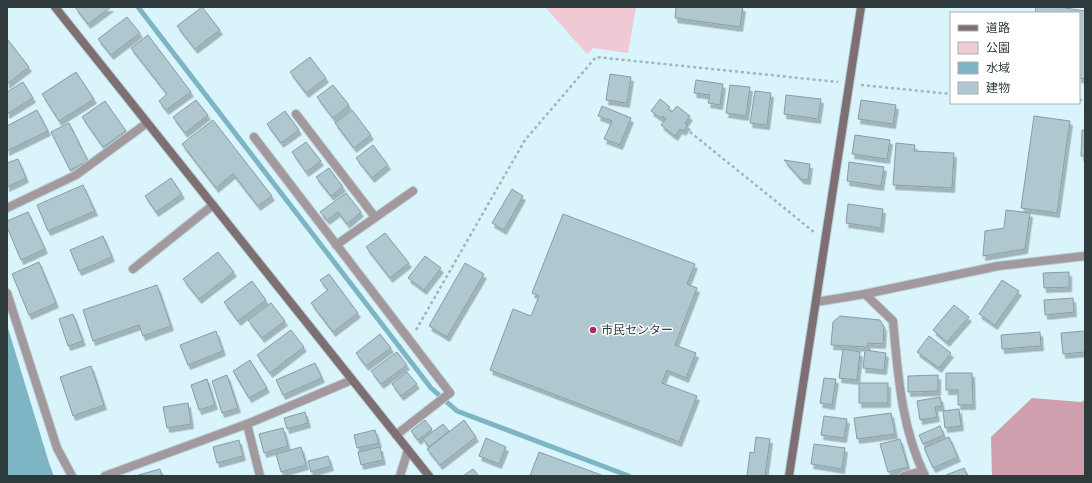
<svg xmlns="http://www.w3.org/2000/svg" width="1092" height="483" font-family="'Source Serif 4','Noto Sans JP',serif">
<defs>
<filter id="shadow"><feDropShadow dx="2.5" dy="4.5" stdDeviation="0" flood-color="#0004"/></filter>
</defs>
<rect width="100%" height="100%" fill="#daf4fc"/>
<polygon fill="#efc9d4" points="545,7 636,7 628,53 593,48 587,54"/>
<polygon fill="#d09fad" points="1032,398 1081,402 1085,400 1085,476 992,476 991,437"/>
<polygon fill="#7eb5c5" points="7,325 50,466 54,476 7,476"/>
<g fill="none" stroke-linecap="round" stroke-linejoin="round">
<polyline stroke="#7eb5c5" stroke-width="5" points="138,7 431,388 457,411 629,476"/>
</g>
<g fill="#afc8d0" stroke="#859da4" filter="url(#shadow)">
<polygon points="75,7 111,7 88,24"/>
<polygon points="202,7 220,30 195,49 177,26"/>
<polygon points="676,7 743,7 740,27 675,18"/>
<polygon points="1036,7 1059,7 1085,11 1085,79 1079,78 1079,13 1035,13"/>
<polygon points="127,17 140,33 111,55 98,39"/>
<polygon points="148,35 191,92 166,110 159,101 167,94 131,48"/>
<polygon points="8,40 29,67 7,84 7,41"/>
<polygon points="310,57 326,78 306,93 290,72"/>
<polygon points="76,72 94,99 59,121 42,94"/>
<polygon points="610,74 631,77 627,103 606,100"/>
<polygon points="696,80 723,84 720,105 708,103 710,95 694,93"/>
<polygon points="23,82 33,98 7,114 7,92"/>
<polygon points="333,85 349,105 333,118 317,97"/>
<polygon points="730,85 750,87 746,116 726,113"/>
<polygon points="755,91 771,93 767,125 750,123"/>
<polygon points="786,95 821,99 818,119 784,114"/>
<polygon points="660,99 670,107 668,109 672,112 677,106 690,116 685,123 688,125 683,131 680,129 675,136 661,125 666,119 663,116 661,118 651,111"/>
<polygon points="196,100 208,115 185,133 173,117"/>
<polygon points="861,100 896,105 893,124 858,119"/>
<polygon points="105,101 126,131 103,147 82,117"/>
<polygon points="602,106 631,118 620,145 604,139 612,121 598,116"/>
<polygon points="37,110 48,131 7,151 7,126"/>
<polygon points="352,110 371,135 354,148 335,123"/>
<polygon points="285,111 299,130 281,143 267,124"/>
<polygon points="1034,116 1070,121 1057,213 1021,208"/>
<polygon points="213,120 272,196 258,206 233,174 216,188 182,144"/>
<polygon points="69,123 88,161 70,170 51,132"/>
<polygon points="1082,130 1085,130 1085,156 1081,156"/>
<polygon points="855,135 890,140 887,159 852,154"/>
<polygon points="306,142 321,161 306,172 292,152"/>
<polygon points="896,143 915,145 914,151 954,153 952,188 893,185"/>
<polygon points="373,145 388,165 372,178 356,158"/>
<polygon points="18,159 26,178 7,187 7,163"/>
<polygon points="784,160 810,164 808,180 801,179"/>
<polygon points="849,162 884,167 881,186 847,181"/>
<polygon points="329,168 343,187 331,196 316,177"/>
<polygon points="171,178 182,194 156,212 145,196"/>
<polygon points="83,185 95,211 48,231 37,205"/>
<polygon points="512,189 523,196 504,230 492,223"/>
<polygon points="346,193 361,212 347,224 338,212 327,220 320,212"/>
<polygon points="848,204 883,209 881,228 846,223"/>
<polygon points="1006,210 1030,213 1025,249 983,256 985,231 1004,228"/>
<polygon points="28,212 45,249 21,260 7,227 7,221"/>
<polygon points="563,214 695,264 687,284 697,288 675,345 696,353 686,378 667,370 662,383 697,396 679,442 490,370 513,309 531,316 539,296 532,293"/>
<polygon points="385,233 409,263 390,278 366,247"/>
<polygon points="103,236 112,257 79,271 70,250"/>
<polygon points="218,252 234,272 199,299 183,279"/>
<polygon points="425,256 441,268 424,290 408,278"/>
<polygon points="39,262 56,303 29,315 12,274"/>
<polygon points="465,263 484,274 447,337 429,326"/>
<polygon points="1069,272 1069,287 1044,288 1043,273"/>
<polygon points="329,274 358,313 333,332 311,303 328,290 320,280"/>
<polygon points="1002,280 1019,291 995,325 979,314"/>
<polygon points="252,281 266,300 238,321 224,302"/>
<polygon points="157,285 171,326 143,336 139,325 93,341 83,310"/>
<polygon points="1073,298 1074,312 1045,315 1044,300"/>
<polygon points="271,303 285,321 262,338 248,320"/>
<polygon points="954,305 969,317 947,342 933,330"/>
<polygon points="73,314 83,341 68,346 59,319"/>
<polygon points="840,316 880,320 884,327 883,344 868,343 867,347 831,345 833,322"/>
<polygon points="291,330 304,347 270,373 257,355"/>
<polygon points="216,331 223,351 188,365 180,345"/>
<polygon points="1085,331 1085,352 1063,354 1061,333"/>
<polygon points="1040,332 1041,346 1002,349 1001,335"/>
<polygon points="380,334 391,348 366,366 356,353"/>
<polygon points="929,336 951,353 939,368 917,352"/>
<polygon points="843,349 860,352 857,380 839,378"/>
<polygon points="865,350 886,353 884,370 863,368"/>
<polygon points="397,352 407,365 381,384 371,371"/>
<polygon points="250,360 267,388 249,398 233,371"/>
<polygon points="315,363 322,378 283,395 276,380"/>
<polygon points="91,366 104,405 73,416 60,377"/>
<polygon points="407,372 417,384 401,396 392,384"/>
<polygon points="946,373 972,373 973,405 958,405 958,390 946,390"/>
<polygon points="227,375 238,408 222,413 212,381"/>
<polygon points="938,375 938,391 908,392 908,376"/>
<polygon points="824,378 836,379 832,405 820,403"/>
<polygon points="207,379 215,405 199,410 191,385"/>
<rect x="859" y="383" width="29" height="20"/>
<polygon points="940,397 942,406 935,407 937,417 920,420 917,401"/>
<polygon points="188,403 191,424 167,428 163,407"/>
<polygon points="959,409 961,426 945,428 943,411"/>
<polygon points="305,412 308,423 287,429 284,418"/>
<polygon points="891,413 895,434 857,439 854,418"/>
<polygon points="824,416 847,419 844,438 821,435"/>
<polygon points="425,420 432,429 418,440 411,431"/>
<polygon points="464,420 476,437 440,465 427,449"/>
<polygon points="443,424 449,431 429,447 423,439"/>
<polygon points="940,426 944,435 923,444 919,435"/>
<polygon points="283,428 288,446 264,453 259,434"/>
<polygon points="375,430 379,443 357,448 354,435"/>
<polygon points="756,437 770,439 765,476 747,476 750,452 754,453"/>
<polygon points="949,437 958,457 933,468 924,448"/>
<polygon points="486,438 506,447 499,464 479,456"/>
<polygon points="900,439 908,467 888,472 880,444"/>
<polygon points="239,440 243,456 217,463 213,447"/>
<polygon points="814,444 845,448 842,469 811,464"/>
<polygon points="301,447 306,465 281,472 276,454"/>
<polygon points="380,447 383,460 361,465 358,452"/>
<polygon points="539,452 604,476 530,476"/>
<polygon points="328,456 331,466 311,472 308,461"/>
<polygon points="964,468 968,476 947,476 946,475"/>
<polygon points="160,469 162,476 135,476"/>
<polygon points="473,469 479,476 463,476"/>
</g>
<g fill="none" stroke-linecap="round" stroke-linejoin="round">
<defs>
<g id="street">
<polyline points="296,114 375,217"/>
<polyline points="254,137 450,393 396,435"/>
<polyline points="7,208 76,175 147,123"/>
<polyline points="336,245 413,191"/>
<polyline points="133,269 213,205"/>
<polyline points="7,293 57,448 72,476"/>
<path d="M865,294L893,321C898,374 901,427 925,476"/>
<polyline points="816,302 865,294 998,266 1085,256"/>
<polyline points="247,424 260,476"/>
<polyline points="105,476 247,424 352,380"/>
<polyline points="400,476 408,450"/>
<polyline points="904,476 922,471"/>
</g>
<g id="secondary">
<polyline points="55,7 429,476"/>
<polyline points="789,476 861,7"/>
</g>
</defs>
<use href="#street" stroke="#b8cfd6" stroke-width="10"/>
<use href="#secondary" stroke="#b8cfd6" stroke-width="10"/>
<g stroke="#a0b5bc" stroke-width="2.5" stroke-dasharray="3 3" stroke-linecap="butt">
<polyline points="861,85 951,94"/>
<polyline points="1079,100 1085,100"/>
<polyline points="690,132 814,232"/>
<polyline points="416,330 525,140 596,57 838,82"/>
</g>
<use href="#street" stroke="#a3989b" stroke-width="8"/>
<use href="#secondary" stroke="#7e6f73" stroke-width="8"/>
</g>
<circle fill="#b22764" stroke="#fff" stroke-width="1.5" cx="593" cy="330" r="4"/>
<g text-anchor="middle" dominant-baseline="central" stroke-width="3" stroke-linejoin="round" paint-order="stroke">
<g font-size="12" fill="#2f3a3d" stroke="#fff" text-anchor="start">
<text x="601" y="330">市民センター</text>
</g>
</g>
<rect width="1092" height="483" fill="none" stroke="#2f3a3d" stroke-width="16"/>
<rect x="950" y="12" width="130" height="92" fill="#ffffff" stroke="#acb0b1"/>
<rect x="958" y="25" width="20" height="6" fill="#7e6f73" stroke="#acb0b1"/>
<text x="986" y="32" font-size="12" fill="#2f3a3d">道路</text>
<rect x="958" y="42" width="20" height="12" fill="#efc9d4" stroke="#acb0b1"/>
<text x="986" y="52" font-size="12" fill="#2f3a3d">公園</text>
<rect x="958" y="62" width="20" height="12" fill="#7eb5c5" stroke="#acb0b1"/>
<text x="986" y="72" font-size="12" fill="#2f3a3d">水域</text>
<rect x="958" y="82" width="20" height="12" fill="#afc8d0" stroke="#acb0b1"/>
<text x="986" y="92" font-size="12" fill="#2f3a3d">建物</text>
</svg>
